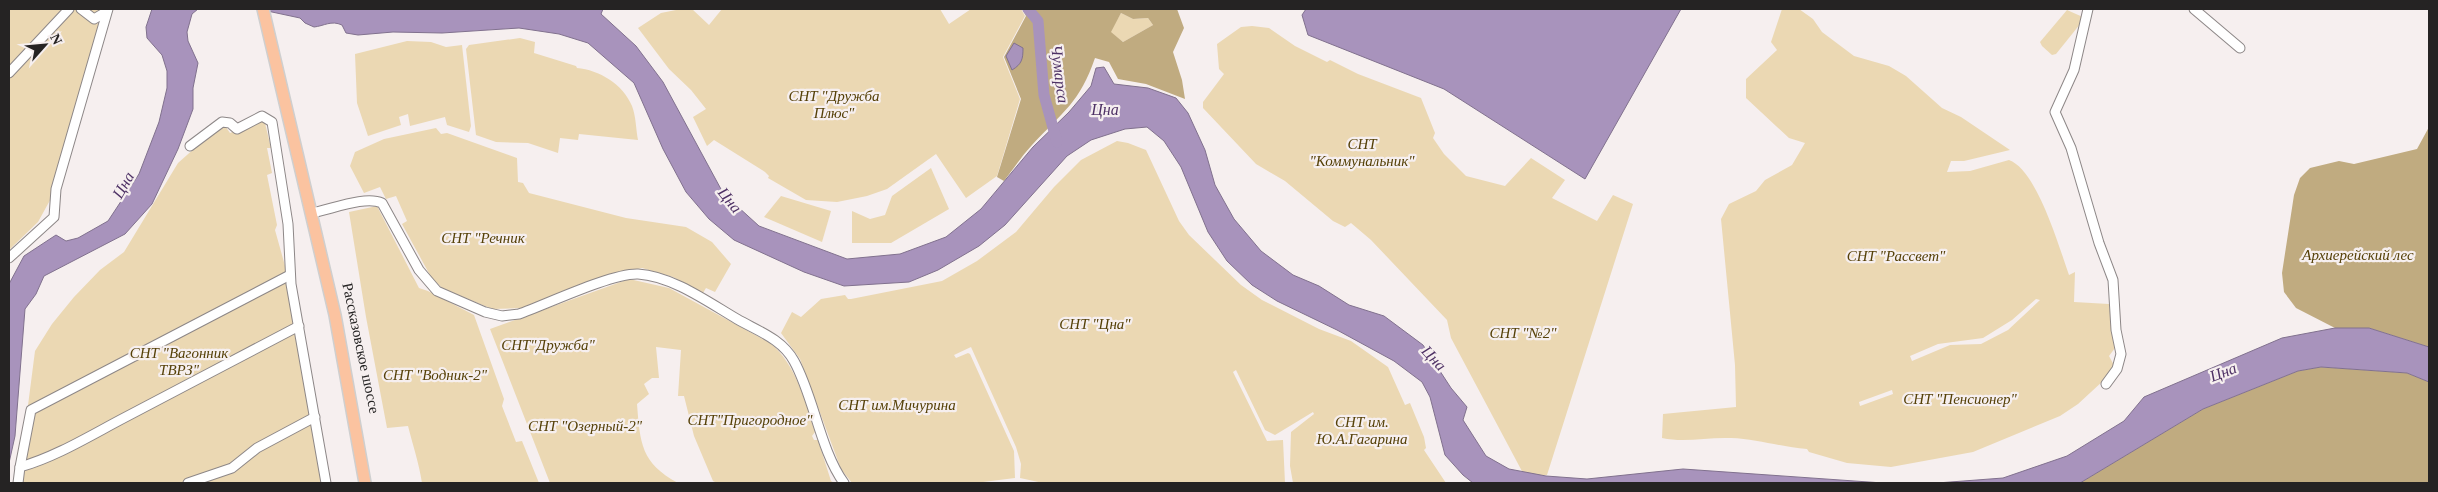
<svg xmlns="http://www.w3.org/2000/svg" width="2438" height="492" font-family="Georgia,serif">
<rect width="100%" height="100%" fill="#f6efef"/>
<g fill="#ebd8b3" fill-rule="evenodd">
<polygon points="9,9 101,9 92,19 102,27 54,193 38,222 9,250"/>
<polygon points="681,9 692,9 709,25 722,9 940,9 949,24 971,9 1021,9 1025,16 1003,57 1020,99 997,176 966,198 936,154 887,189 867,196 837,202 806,200 768,178 769,176 765,172 714,140 707,146 693,117 706,109 691,90 669,69 638,28 661,13"/>
<path d="M1782,9H1799L1813,19L1822,32L1854,56L1889,66L1906,76L1942,108L1961,117L2010,150L1964,161H1951L1947,172L1970,171L2009,160C2037,170 2059,247 2069,275L2075,272L2074,302L2109,304L2115,348L2109,356L2116,369L2078,404L2060,416L1973,452L1891,467L1847,463L1809,452L1807,449C1781,447 1757,439 1731,438C1707,437 1685,443 1662,438L1663,414L1736,407L1735,365L1721,219L1729,204L1756,191L1765,180L1792,165L1805,143L1789,138L1746,98V79L1777,50L1771,42ZM2036,299L2040,300L2008,330L1981,344L1950,345L1912,361L1910,356L1938,344L1983,338L2012,320ZM1892,390L1893,394L1860,406L1859,402Z"/>
<polygon points="2067,10 2085,18 2056,54 2052,55 2042,46 2040,42"/>
<polygon points="1121,13 1133,19 1148,18 1153,25 1123,42 1110,32"/>
<polygon points="1252,26 1269,28 1295,46 1327,62 1330,60 1358,74 1421,98 1435,133 1433,138 1444,154 1466,176 1505,186 1531,158 1565,180 1552,198 1597,221 1613,195 1633,204 1547,475 1524,475 1451,338 1447,320 1371,240 1351,223 1345,227 1333,221 1285,181 1256,164 1203,108 1203,102 1224,74 1219,69 1217,44 1241,27"/>
<path d="M520,38L535,42L534,53L576,66L577,68C599,70 623,84 632,106C636,116 636,130 638,140L579,134L578,140L560,138L558,153L528,143L496,142L476,135L466,49L469,45Z"/>
<polygon points="407,41 431,42 446,47 462,45 471,126 469,132 447,125 445,117 410,126 408,114 399,117 401,125 368,136 357,103 355,54"/>
<polygon points="264,119 271,148 267,148 272,173 267,175 277,225 275,230 287,273 324,483 18,483 35,351 52,324 74,297 100,270 124,252 178,163 223,123 230,133"/>
<polygon points="436,128 441,134 447,133 517,158 518,182 523,183 529,193 626,218 686,227 712,242 731,264 715,292 706,288 703,293 673,277 642,268 606,276 522,308 492,309 442,288 431,277 402,224 407,221 396,196 386,199 380,187 364,193 350,166 355,152 384,139"/>
<polygon points="1117,141 1128,143 1146,150 1179,221 1189,235 1241,285 1262,300 1319,329 1351,341 1388,367 1405,405 1410,403 1424,437 1426,448 1424,450 1446,483 1293,483 1290,466 1291,432 1314,414 1313,412 1275,435 1265,430 1236,370 1233,372 1267,441 1283,440 1285,483 1043,483 1020,478 1021,464 1016,447 971,347 954,355 956,358 968,353 970,354 1014,451 1015,478 975,483 852,483 841,469 800,359 781,333 792,312 801,317 821,299 845,295 848,299 851,299 942,281 977,261 1016,232 1054,187 1081,160"/>
<polygon points="931,168 949,209 891,243 852,243 852,211 870,219 885,215 892,196"/>
<polygon points="781,196 831,211 822,242 764,217"/>
<path d="M377,206L419,288L428,291L474,315L504,399L502,406L516,442L522,441L539,483H422C419,463 413,446 408,426L387,428L366,317L349,212Z"/>
<path d="M629,279L669,288L770,343C796,364 805,401 815,432L812,436L814,440H818L831,481L834,483H717L713,481L694,436L684,396H678L681,350L656,347L659,378H652L644,384L649,394L637,404C640,443 641,463 678,483H550L490,329Z"/>
</g>
<g fill="#c0ab80" fill-rule="evenodd">
<path d="M1022,9H1177L1184,28L1173,52L1182,80L1185,99L1146,84L1118,79L1109,62L1095,58C1080,102 1063,112 1032,145C1022,156 1013,169 1004,181L997,177L1021,99L1004,57L1026,16ZM1121,13L1133,19L1148,18L1153,25L1123,42L1111,32Z"/>
<polygon points="2429,127 2429,347 2369,328 2335,328 2296,308 2284,292 2282,273 2294,195 2300,178 2310,168 2339,161 2354,164 2417,149"/>
<polygon points="2321,367 2407,373 2429,382 2429,483 2080,483 2203,409 2298,371"/>
</g>
<g fill="#a893bc" stroke="#81718e">
<polygon points="152,9 198,9 192,14 187,32 188,41 198,63 193,88 193,109 178,149 152,204 125,234 44,276 36,294 25,309 15,436 9,463 9,284 24,256 56,235 66,241 78,238 108,221 139,174 159,122 167,88 167,71 162,55 147,38 146,27"/>
<path d="M258,9H603L601,14L636,46L663,82L722,191L737,206L759,226L847,259L900,254L946,237L981,209L1033,147L1069,112L1091,86L1096,68L1104,67L1114,84L1148,88L1176,98L1188,113L1205,150L1215,185L1234,219L1261,251L1293,275L1319,286L1349,305L1384,316L1423,345L1451,388L1467,407L1463,420L1486,456L1509,469L1546,476L1587,479L1683,469L1883,483H1473L1463,475L1445,455L1430,397L1422,382L1394,361L1337,330L1277,301L1252,285L1227,261L1208,232L1181,167L1164,141L1147,127L1125,129L1091,140L1067,156L1005,225L979,246L938,270L909,282L844,286L804,272L734,240L709,219L686,192L663,149L634,83L588,43L559,34L519,28L442,33L393,32L358,35L346,33L342,25C331,20 324,26 314,27L305,23L300,18Z"/>
<polygon points="1306,9 1681,9 1585,179 1444,89 1308,35 1302,15"/>
<path d="M1014,43L1023,48C1023,59 1022,64 1012,70L1006,56Z"/>
<polygon points="2335,328 2369,328 2429,347 2429,382 2407,373 2321,367 2298,371 2203,409 2080,483 1937,483 2003,478 2067,456 2124,421 2144,397 2282,338"/>
</g>
<g fill="none" stroke-linecap="round" stroke-linejoin="round">
<polyline stroke="#a893bc" stroke-width="11" points="1028,9 1038,21 1044,95 1057,142"/>
<defs>
<g id="minor">
<polyline points="81,9 94,19 106,12"/>
<polyline points="2088,9 2074,70 2055,112 2071,148 2099,243 2113,280 2116,330 2121,354 2117,369 2106,384"/>
<polyline points="2194,9 2240,48"/>
<polyline points="9,73 69,9"/>
<polyline points="190,146 222,122 230,123 237,129 262,116 272,122 288,224 291,284 326,483"/>
<path d="M311,213C330,210 365,195 382,203L419,270L437,291L485,312L502,316L519,314C547,304 612,273 638,274C672,276 708,302 737,319C758,331 782,339 794,361C814,397 820,450 844,483"/>
<polyline points="9,258 54,217 56,189 108,9"/>
<polyline points="20,467 31,410 290,275"/>
<path d="M18,483L20,467C55,457 88,437 120,420C180,389 239,357 299,326"/>
<polyline points="188,483 232,468 257,448 315,417"/>
</g>
<polyline id="major" points="263,9 335,315 365,483"/>
</defs>
<use href="#minor" stroke="#8d8787" stroke-width="11"/>
<use href="#major" stroke="#cfcfcf" stroke-width="14"/>
<use href="#minor" stroke="#fff" stroke-width="9"/>
<use href="#major" stroke="#fbc3a0" stroke-width="11"/>
</g>
<g text-anchor="middle" dominant-baseline="central" stroke-width="4.5" stroke-linejoin="round" paint-order="stroke">
<g font-size="15" font-style="italic" fill="#554007" stroke="#f6efef">
<text x="834" y="96">СНТ "Дружба<tspan x="834" dy="17">Плюс"</tspan></text>
<text x="1362" y="144">СНТ<tspan x="1362" dy="17">"Коммунальник"</tspan></text>
<text x="483" y="238">СНТ "Речник</text>
<text x="2358" y="255">Архиерейский лес</text>
<text x="1896" y="256">СНТ "Рассвет"</text>
<text x="1095" y="324">СНТ "Цна"</text>
<text x="1523" y="333">СНТ "№2"</text>
<text x="548" y="345">СНТ"Дружба"</text>
<text x="179" y="353">СНТ "Вагонник<tspan x="179" dy="17">ТВРЗ"</tspan></text>
<text x="435" y="375">СНТ "Водник-2"</text>
<text x="1960" y="399">СНТ "Пенсионер"</text>
<text x="897" y="405">СНТ им.Мичурина</text>
<text x="750" y="420">СНТ"Пригородное"</text>
<text x="1362" y="422">СНТ им.<tspan x="1362" dy="17">Ю.А.Гагарина</tspan></text>
<text x="585" y="426">СНТ "Озерный-2"</text>
</g>
<g font-size="15" fill="#252323" stroke="#f6efef">
<text transform="translate(361 348) rotate(78)">Рассказовское шоссе</text>
</g>
<g font-size="16" font-style="italic" fill="#4e3165" stroke="#f6efef">
<text transform="translate(1060 74) rotate(83)">Чумарса</text>
<text x="1105" y="109">Цна</text>
<text transform="translate(123 185) rotate(-60)">Цна</text>
<text transform="translate(730 200) rotate(51)">Цна</text>
<text transform="translate(1434 358) rotate(47)">Цна</text>
<text transform="translate(2223 372) rotate(-21)">Цна</text>
</g>
</g>
<rect width="2438" height="492" fill="none" stroke="#252323" stroke-width="20"/>
<g transform="translate(45 45) rotate(63)" stroke="#f6efef" stroke-width="4" paint-order="stroke">
<path d="M0-4L9 19L0 12L-9 19Z" fill="#252323"/>
<text y="-8" font-size="14" font-weight="bold" text-anchor="middle" fill="#252323">N</text>
</g>
</svg>
